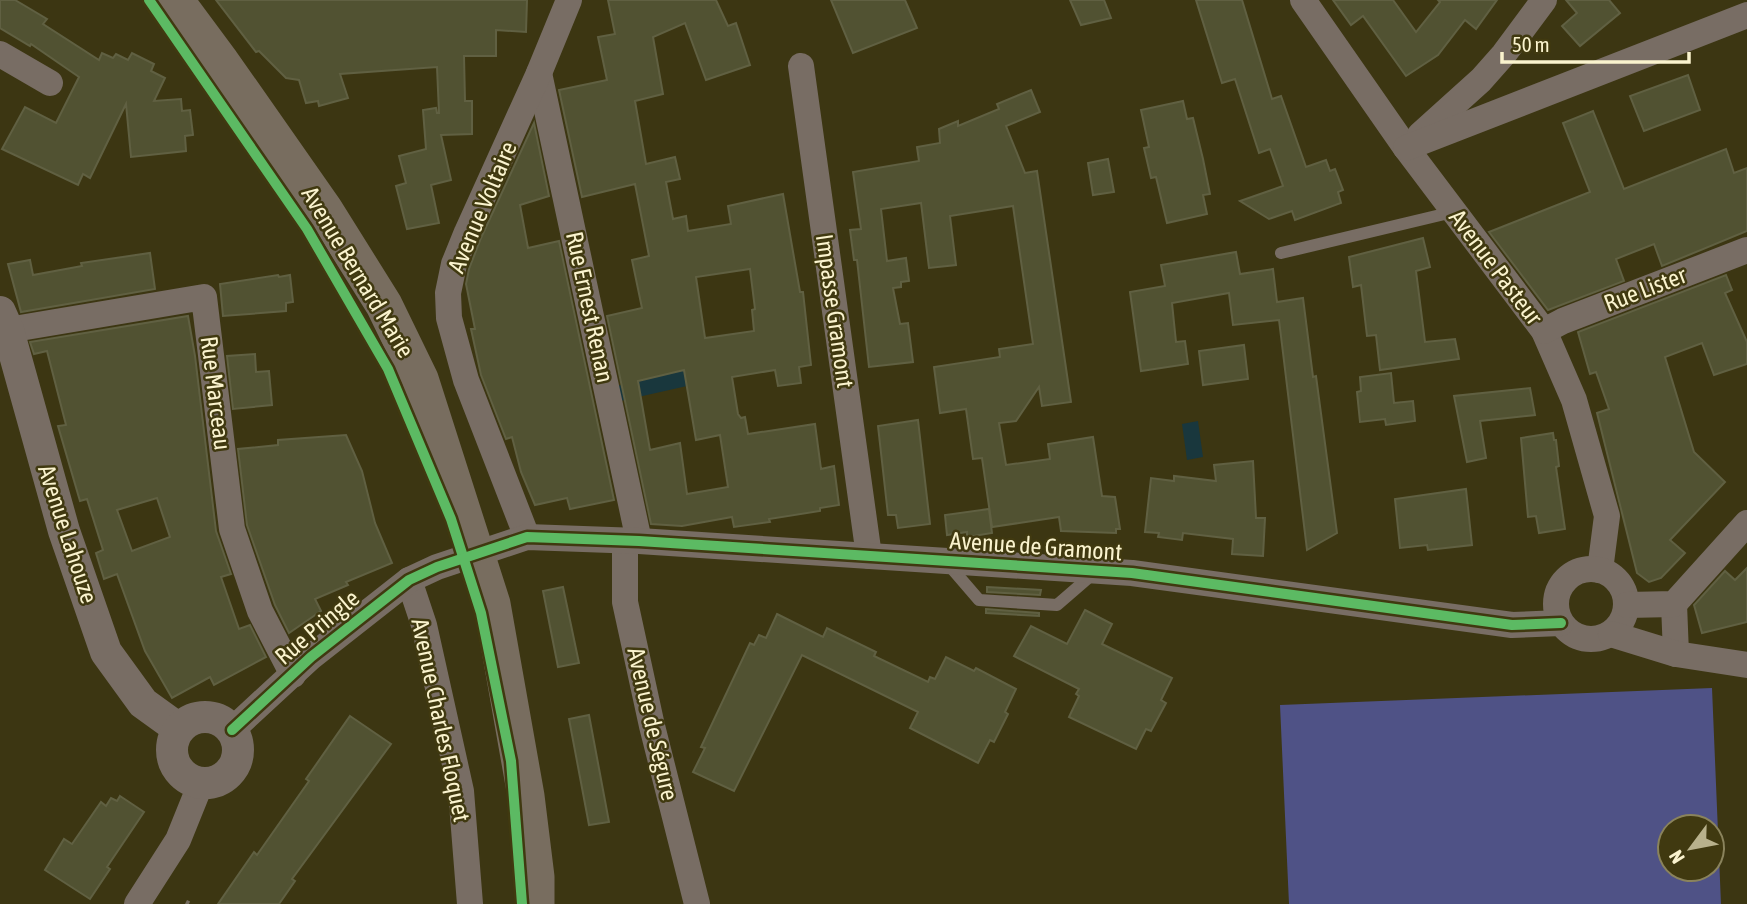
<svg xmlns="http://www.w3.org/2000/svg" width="1747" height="904" font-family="'Asap Condensed',sans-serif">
<rect width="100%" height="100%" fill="#3c3612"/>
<path fill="#4f5286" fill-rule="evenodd" d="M1712,688L1721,904H1289L1280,705ZM1670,827H1712V869H1670Z"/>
<g fill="#19373d">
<polygon points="684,370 687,386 616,402 613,387"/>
<polygon points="1198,421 1203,457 1187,460 1182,424"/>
</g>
<g fill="#515232" stroke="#606042" stroke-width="2" fill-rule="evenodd">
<polygon points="0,0 15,0 47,19 43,24 99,60 102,53 113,58 116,54 128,60 132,53 154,64 151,71 165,78 154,101 181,99 182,111 190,110 193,135 185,136 186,151 131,157 126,104 90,178 83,174 78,185 2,149 25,107 56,123 79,77 31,44 30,46 0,28"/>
<polygon points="216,0 527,0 526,32 496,30 496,56 464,56 465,101 472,101 472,134 441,135 451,180 431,185 439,223 407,229 396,186 406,183 399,156 426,149 423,110 436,108 437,113 439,113 437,67 340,74 348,98 319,106 318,101 306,103 299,80 286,78 259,51 256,52"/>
<path d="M608,0H716L728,26L736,23L750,65L706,80L685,23L653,37L663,94L635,101L646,164L675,157L680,179L666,182L673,219L686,216L688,231L731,224L728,206L783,194L800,292H803L811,365L799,367L801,383L778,386L775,370L732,377L738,414L741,418L745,417L748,434L815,424L821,469L834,466L839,505L820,508V511L769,519L770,522L734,527L732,517L682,526L651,524L607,316L642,308L632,260L649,256L635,184L582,197L559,90L607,80L598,37L615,34ZM750,269L755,309L752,310L754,331L705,338L696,277ZM684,370L696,440L720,435L728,487L687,494L680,443L650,450L638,381Z"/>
<polygon points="831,0 905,0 917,28 853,53"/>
<polygon points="1070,0 1104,0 1111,18 1081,25"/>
<polygon points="1196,0 1242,0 1272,99 1281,96 1306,167 1326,160 1330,171 1335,169 1343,190 1338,192 1341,203 1295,220 1292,211 1269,219 1240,201 1283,186 1270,149 1259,153 1235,79 1222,83"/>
<polygon points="1333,0 1393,0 1416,32 1440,2 1438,0 1497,0 1476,29 1465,20 1438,55 1406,76 1363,16 1351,25"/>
<polygon points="1566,0 1609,0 1620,13 1580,46 1562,26 1577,13"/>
<polygon points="1688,75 1700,110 1644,131 1630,96"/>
<polygon points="1031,90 1040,112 1006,126 1025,173 1037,171 1071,402 1042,406 1039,387 1016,421 999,423 1006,465 1050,459 1048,444 1093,437 1102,496 1115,497 1120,529 1116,529 1116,533 1061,531 1059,517 992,527 982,458 973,459 966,409 940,413 934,367 1000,357 999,349 1033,344 1013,206 950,216 956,265 929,268 921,203 881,209 887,261 906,258 909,281 901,282 901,287 893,288 900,324 908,323 913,362 869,367 857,260 854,260 850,230 861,229 853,172 919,161 917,147 940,143 939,129 958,121 958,126 999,109 997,104"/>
<polygon points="1183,101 1187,119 1193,118 1203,159 1210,194 1203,195 1207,214 1167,223 1156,177 1151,178 1144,148 1149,147 1141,110"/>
<polygon points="1593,111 1624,189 1726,149 1734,173 1747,168 1747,231 1662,266 1654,244 1616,259 1624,281 1548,310 1489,232 1590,192 1563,123"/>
<polygon points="534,123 549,196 520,205 528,248 559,241 614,500 570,509 567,498 535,505 521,472 512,437 506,439 481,375 471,329 475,329 466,284 469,269 481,238"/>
<polygon points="1108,159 1114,192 1093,195 1088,163"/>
<polygon points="1423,238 1430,267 1416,271 1425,342 1455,339 1459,359 1380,370 1376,335 1367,336 1361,285 1353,287 1349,257"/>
<polygon points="1236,252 1240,274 1273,269 1277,302 1303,298 1313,377 1316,376 1337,533 1307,550 1279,320 1233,325 1229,293 1172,303 1176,342 1185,341 1188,364 1141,371 1130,292 1165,286 1161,265"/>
<polygon points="150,253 155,289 21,312 8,264 30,260 33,275 82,266 81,263"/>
<polygon points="278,275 279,277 290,275 293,302 286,303 286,311 223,316 220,284"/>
<polygon points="1726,275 1732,290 1725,293 1747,342 1747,364 1714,375 1702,343 1665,357 1694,452 1725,482 1670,540 1685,553 1661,578 1649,582 1637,573 1597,413 1609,409 1596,372 1590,374 1578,332"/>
<path d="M188,316L195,356L216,531L231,574L221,577L239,629L250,625L266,657L214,685L210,677L172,698L145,651L117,574L104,579L96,553L103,550L87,499L80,501L58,426L66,425L47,351L34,354L30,342ZM157,498L170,537L132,551L117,510Z"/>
<polygon points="1244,345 1248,379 1203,385 1199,351"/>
<polygon points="255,354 256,372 269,371 272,405 233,409 227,356"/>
<polygon points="1391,373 1394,403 1413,401 1415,421 1386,425 1385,419 1360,422 1357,392 1361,391 1360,377"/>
<polygon points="1530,388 1535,415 1480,421 1486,458 1467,462 1454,396"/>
<polygon points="918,420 930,524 898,528 896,515 888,515 878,426"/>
<polygon points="1553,433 1554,440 1556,440 1559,466 1556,467 1565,529 1539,533 1536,516 1528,517 1521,438"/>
<polygon points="346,435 362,471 375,523 392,563 346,582 348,585 315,599 321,611 289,633 275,605 247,525 238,449 278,445 278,440"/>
<polygon points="1253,461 1256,518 1265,518 1263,556 1232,554 1233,539 1183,533 1182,540 1158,537 1159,533 1145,532 1151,478 1174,481 1174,476 1216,481 1214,465"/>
<polygon points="1466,489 1472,545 1428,550 1427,545 1400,548 1395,499"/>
<polygon points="989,509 992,533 967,537 967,532 947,535 945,515"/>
<polygon points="1747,568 1747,622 1702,633 1694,605 1725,571 1735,580"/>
<polygon points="563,587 579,663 558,667 543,591"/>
<polygon points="987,587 1041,590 1040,595 987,592"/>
<polygon points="986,609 1039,613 1039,616 986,613"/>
<polygon points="1085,610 1112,624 1102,644 1172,678 1161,700 1166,703 1151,731 1146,729 1136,749 1069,717 1079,696 1076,694 1079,689 1014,656 1031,626 1067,644"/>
<polygon points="777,614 823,637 827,628 876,652 874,656 928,682 930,677 935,679 946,657 974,671 976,668 1016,689 1005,712 1008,714 994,742 990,740 978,763 910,728 918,712 802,655 734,791 693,772 705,748 701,747 750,643 754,645 759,635 766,638"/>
<polygon points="589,715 609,822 589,825 569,719"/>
<polygon points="350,716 391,744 292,879 295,881 279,904 218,904 254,852 257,855 309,781 306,779"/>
<polygon points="120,796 144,812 107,867 110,869 90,899 45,870 64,839 72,844 101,802 106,806 111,798 117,801"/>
</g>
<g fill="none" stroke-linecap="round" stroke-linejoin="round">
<polyline stroke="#746c5e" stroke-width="4.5" stroke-dasharray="3.5 3.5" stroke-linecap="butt" points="186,902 190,904"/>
<g stroke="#786d64" stroke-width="12">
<polyline points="1281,253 1453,212"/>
<polyline points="948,564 979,600 1057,605 1094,573"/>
</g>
<g stroke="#786d64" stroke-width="26">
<polyline points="1303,0 1406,148 1544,331 1574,400 1607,516 1600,570"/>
<polyline points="0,54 50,83"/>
<polyline points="801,66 869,556"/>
<polyline points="539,73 639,541"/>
<polyline points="1420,135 1481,80 1504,54 1544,0"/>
<polyline points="1406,148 1747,15"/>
<polyline points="8,330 204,297 232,529 260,611 293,675"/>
<polyline points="1544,331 1563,321 1747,250"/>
<polyline points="527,537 466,380 449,318 448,293 454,264 467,232 539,73 569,0"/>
<polyline points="625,541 625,602 652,726 697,904"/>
<circle cx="1591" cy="604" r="35"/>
<polyline points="409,580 424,625 461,791 470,904"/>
<polyline points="1674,604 1676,654"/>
<polyline points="1627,605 1674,604 1747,523"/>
<polyline points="1611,634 1676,654 1747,665"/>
<polyline points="232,730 311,657 409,580 437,567 527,537 639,541 1132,573 1512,625 1561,623"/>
<polyline points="137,904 178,840 201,783"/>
</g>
<g stroke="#786d64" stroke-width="32">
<polyline points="0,312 8,330 64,531 106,652 143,703 179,729"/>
<circle cx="205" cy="750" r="33"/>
</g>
<polyline stroke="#786d5f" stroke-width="37" points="175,0 221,62 324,209 384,305 420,379 492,604 526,796 536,877 536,904"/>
<defs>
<g id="cycleway">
<polyline points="149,0 307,229 388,369 451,519 481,613 511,761 522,904"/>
<polyline points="232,730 311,657 409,580 437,567 527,537 639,541 1132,573 1512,625 1561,623"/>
</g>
</defs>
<use href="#cycleway" stroke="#403910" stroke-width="15"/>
<use href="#cycleway" stroke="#5cba63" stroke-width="10"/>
</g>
<g text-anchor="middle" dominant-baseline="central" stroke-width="5" stroke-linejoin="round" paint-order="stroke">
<g font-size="24" fill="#faf3ce" stroke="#403910">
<text transform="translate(482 207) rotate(-67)">Avenue Voltaire</text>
<text transform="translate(1496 267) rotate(53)">Avenue Pasteur</text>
<text transform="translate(358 272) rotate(59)">Avenue Bernard Marie</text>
<text transform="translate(1645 289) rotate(-21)">Rue Lister</text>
<text transform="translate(590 307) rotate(78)">Rue Ernest Renan</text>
<text transform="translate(835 311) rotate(82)">Impasse Gramont</text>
<text transform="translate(216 393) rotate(83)">Rue Marceau</text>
<text transform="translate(68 534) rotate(72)">Avenue Lahouze</text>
<text transform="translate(1036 546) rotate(4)">Avenue de Gramont</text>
<text transform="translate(317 627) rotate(-40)">Rue Pringle</text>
<text transform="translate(441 720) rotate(78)">Avenue Charles Floquet</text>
<text transform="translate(653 724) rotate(77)">Avenue de Ségure</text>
</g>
</g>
<g transform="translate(1691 848) rotate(238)"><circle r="33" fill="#403910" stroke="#8a835c" stroke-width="2"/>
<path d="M0-5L12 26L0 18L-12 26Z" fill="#b8b18c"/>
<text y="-10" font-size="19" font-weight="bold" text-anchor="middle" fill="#faf3ce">N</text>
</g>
<path d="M1502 52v10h187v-10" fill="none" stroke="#faf3ce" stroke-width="3.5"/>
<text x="1512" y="52" font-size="21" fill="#faf3ce" stroke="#403910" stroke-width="5" paint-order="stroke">50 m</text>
</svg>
